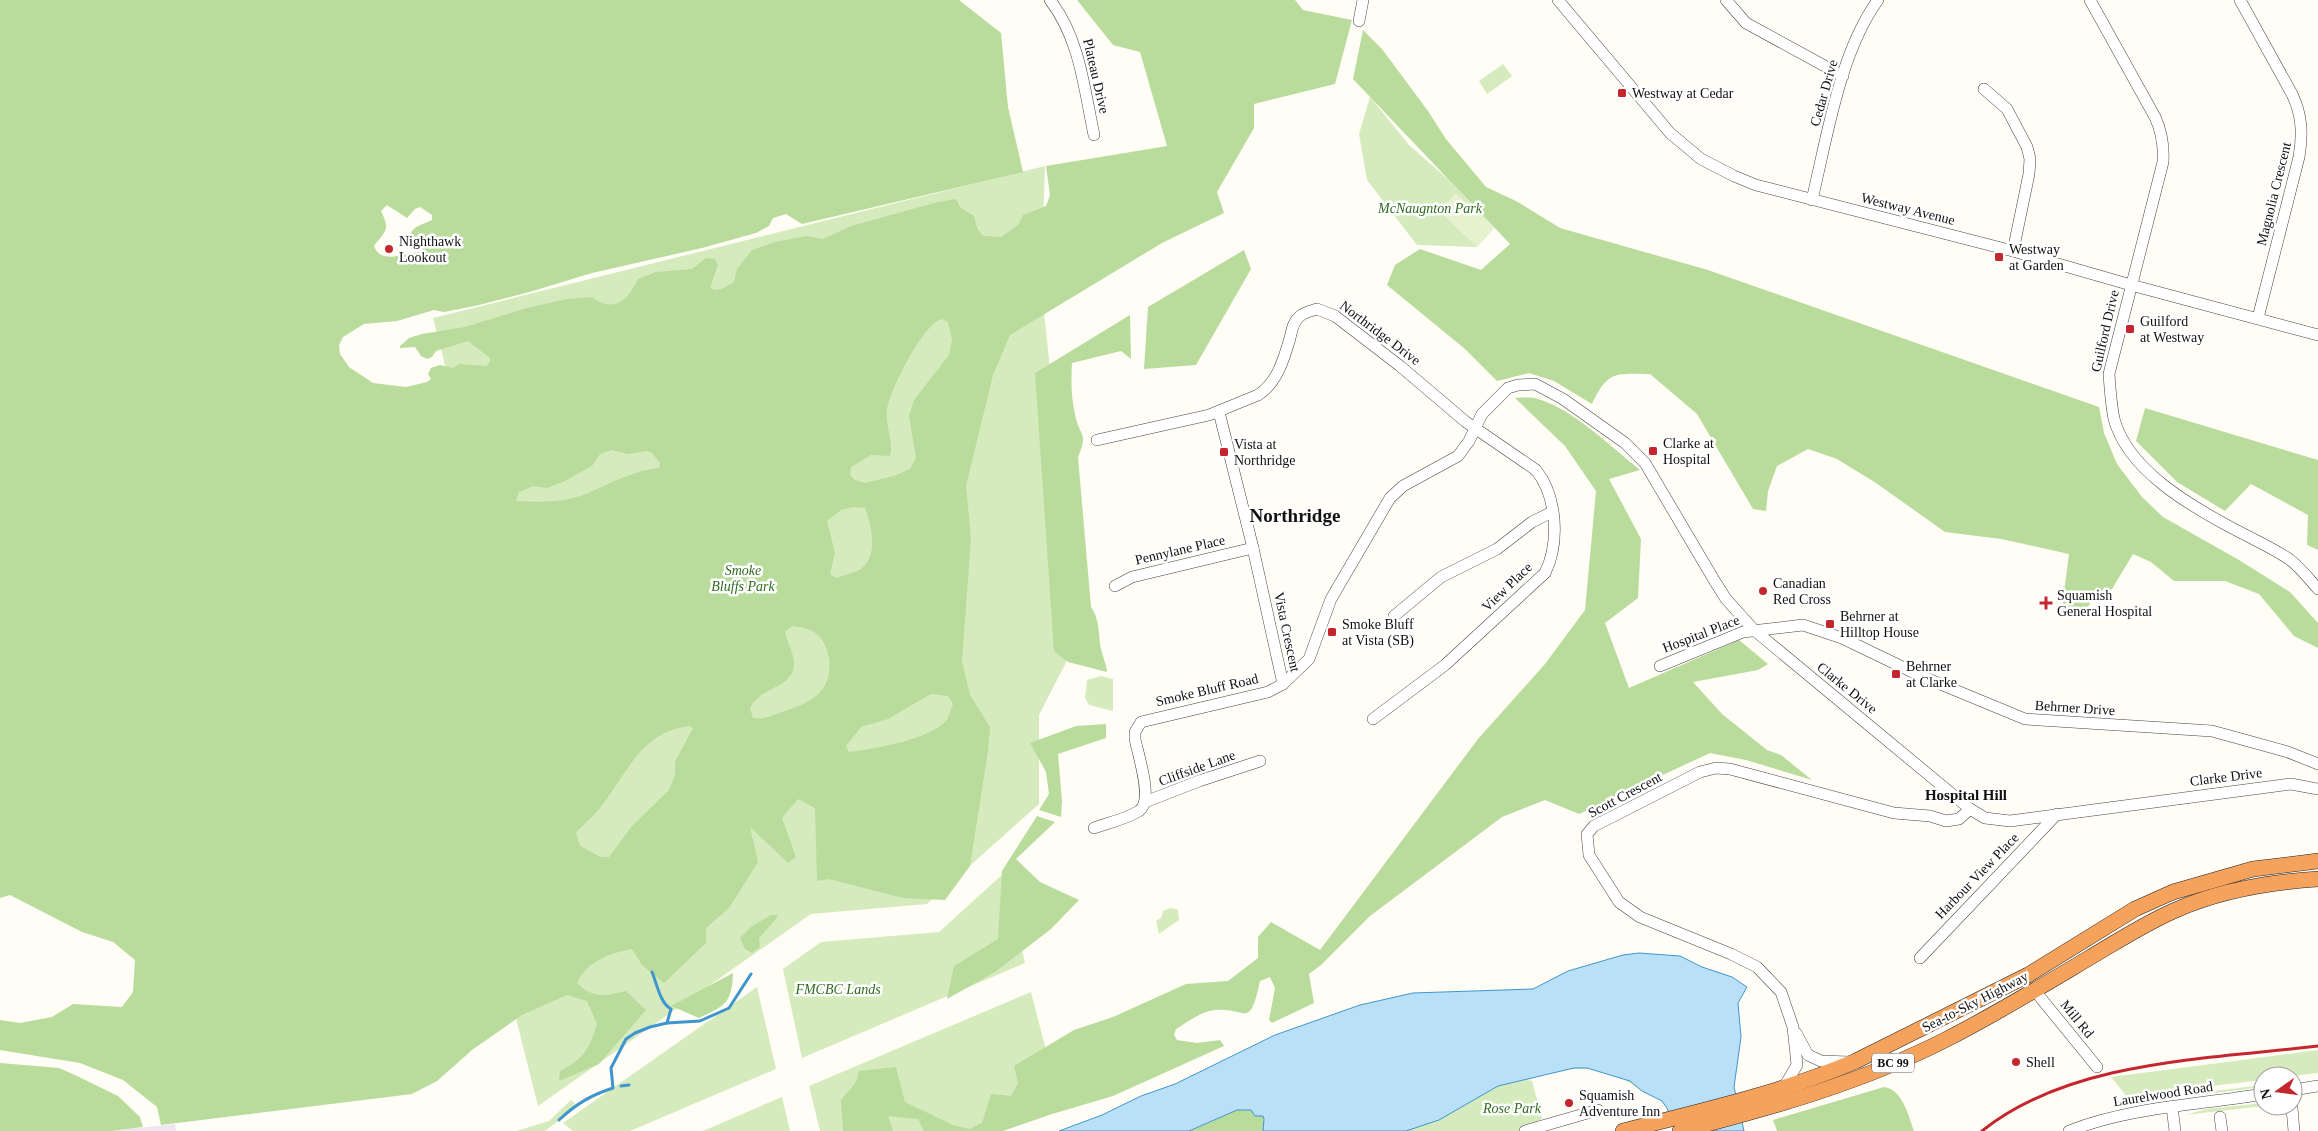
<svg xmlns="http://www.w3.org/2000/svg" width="2318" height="1131" font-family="Georgia,serif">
<rect width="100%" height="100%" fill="#fffdf5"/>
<polygon fill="#eee6ef" points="175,1124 176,1131 111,1131"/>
<g fill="#d5ebbd">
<polygon points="1503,64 1512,76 1487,94 1479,81"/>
<polygon points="1370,97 1409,145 1449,180 1494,228 1477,247 1417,245 1367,180 1359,134"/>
<polygon points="1045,166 1041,284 1071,567 1075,645 1039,715 1039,804 927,904 811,914 538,1106 365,419 453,397 433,318"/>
<polygon points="1101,676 1113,679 1113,711 1089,705 1085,698 1087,680"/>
<polygon points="1004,873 1025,963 802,1058 783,969 821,942 939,932"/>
<polygon points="1171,908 1178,910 1179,920 1159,934 1156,921 1161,918 1163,911"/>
<polygon points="757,987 776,1069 630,1131 573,1131 563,1123"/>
<polygon points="1031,992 1061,1108 993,1131 820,1131 809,1086"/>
<path d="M1655,1036L1676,1131C1671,1119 1669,1105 1657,1098C1652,1095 1645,1094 1640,1090C1601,1061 1571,1066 1527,1080L1532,1081L1542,1119L1520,1131H1385L1430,1107Z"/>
<polygon points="2318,1050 2318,1073 2293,1076 2263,1076 2263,1080 2168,1091 2126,1099 2124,1093 2111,1077"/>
<polygon points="2263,1085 2263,1087 2159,1100 2157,1098"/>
<polygon points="782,1097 790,1131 703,1131"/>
<polygon points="571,1100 578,1106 545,1131 516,1131 549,1121"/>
<polygon points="2263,1103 2263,1106 2185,1115 2207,1109"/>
</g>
<g fill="#b9dc9c" fill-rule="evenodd">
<path d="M0,0H959L1001,33L1008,107L1023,172L802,224L786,214L773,218L769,226L756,233L702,248L592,273L533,291L475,306L444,312L434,310L397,321L364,324L343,337L339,345L340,354L349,367L373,383L406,387L427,382L431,379L428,374L431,368L440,365L453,368L459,364L486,366L490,362V358L468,341L436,351L432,357L427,359L421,356L415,347L400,348V346L409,338L422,334L465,327L527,308L567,299L592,297C614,314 628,300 638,279L656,272L692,269L706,258L715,259L718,265L710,288C718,293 727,286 734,282L737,269L752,250L775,242L807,236L823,239L851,226L938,202L956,199L961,208L974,216L977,228L983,236L1001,237L1018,225L1023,215L1046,206L1050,195L1046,166L1167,146L1140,52L1113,45L1077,0H1295L1303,10L1352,20L1335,84L1254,104V128L1217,192L1224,213L1162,243L1010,335L993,375L966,486L971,538L962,661L970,695L990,727L988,751L970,866L945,900L903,898L829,879L817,881L815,808L798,799L782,818L796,857L788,863L750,827L758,862L729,908L706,928V943L664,983L642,965L632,949C610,953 586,962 577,983C593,999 606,996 626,991L646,1010L599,1064L559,1081L560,1071C584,1059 589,1049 597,1024L587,1001L567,995L522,1015L472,1050L437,1081L412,1094L161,1125L157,1107L123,1080L80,1063L0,1050V1020L20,1023L52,1017L73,1004L122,1007L133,992L135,960L113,942L82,932L10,895L0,898ZM387,205L407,218L415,209L420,207L432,215V220C420,226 412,225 409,239L413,242L421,241L425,245L420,252C404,253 381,265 374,246C385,231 391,231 381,211ZM942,319L948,322L952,340L949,355L914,400L909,416L916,458L910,469L894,476L865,483L855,480L850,475L851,467L871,455L890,456C894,441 885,427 887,411C888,393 924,322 942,319ZM612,450L628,454L646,451L651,452L660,463L659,468C632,471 611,483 586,494C565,503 539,502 516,501L519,492L533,486L547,488L565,481L592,466L600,454ZM853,507L865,508C871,525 879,554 862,568C856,573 844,575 836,578L830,574L835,553L827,521L841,510ZM792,626C802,627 813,629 820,637C833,654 834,681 816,696C806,704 794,708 782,712C771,716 763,720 753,718L750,708C761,685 795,689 794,662C793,652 787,641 785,632ZM931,694L948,696L953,704C951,709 949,718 945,722C927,740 874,749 849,752L846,746L861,727L888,719ZM689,726L693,728L675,762V775L669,790L631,827L609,857H601L580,846L576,833C585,823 595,815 603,804C628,771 642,732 689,726Z"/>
<path d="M1363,30L1382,49L1428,111L1446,139L1486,187L1518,202L1560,228L1708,270L2099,407L2104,433L2117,464L2142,497L2163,517L2239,560L2290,592L2318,623V648L2294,636L2259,594L2225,581H2174L2151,562L2133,554L2112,589L2091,601L2085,613L2062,608L2069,554L2001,539L1945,532L1876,483L1837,459L1808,449L1777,466L1768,491L1766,511L1753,509L1697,414L1650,374C1616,374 1608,370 1592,404L1554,381L1529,373L1497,381L1465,349L1387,285L1395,265L1420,249L1481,270L1510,244L1353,79Z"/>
<polygon points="1244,250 1251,269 1196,365 1144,369 1148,307"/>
<path d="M1130,315L1131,359L1121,351L1072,363C1071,380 1071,397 1075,414C1079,437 1089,431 1078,457L1091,607C1100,619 1098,635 1101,649C1103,657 1106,663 1107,672L1068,662L1054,651L1035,373Z"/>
<path d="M1515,398C1521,398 1529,397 1535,398C1572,408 1610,446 1640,470L1609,479L1641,539L1638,598L1605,623L1629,688L1739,640L1768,664L1758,670L1693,682L1722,714L1767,750L1781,755L1812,780L1746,760L1710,753L1579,814L1545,800L1502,817L1370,916L1321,965L1309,974L1314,1003L1272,1023L1269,1020L1275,988L1270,977L1260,981C1249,1034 1245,1004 1210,1011C1199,1013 1186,1023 1176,1029L1174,1035L1177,1040L1197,1043L1220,1040L1224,1046L1113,1096L1052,1114L1003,1131H924L918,1119L888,1116L893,1131H843L841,1100L856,1082L859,1071L896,1067L905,1102L953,1125L969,1129L982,1123L991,1094L1011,1096L1018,1083L1014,1066L1074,1030L1113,1017L1186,984L1228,981L1258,958V937L1271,922L1320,950L1478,739L1545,664L1585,610L1596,491L1565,446Z"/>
<polygon points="2145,408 2318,460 2318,550 2307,545 2308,515 2251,484 2225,511 2177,482 2136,441"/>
<polygon points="1106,724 1106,738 1058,754 1062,801 1061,817 1039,810 1049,794 1046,772 1030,743 1076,726"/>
<polygon points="1037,816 1055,822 1016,859 1040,882 1079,900 1051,929 995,972 947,999 954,966 998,939 1002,871"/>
<polygon points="771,915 778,915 776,919 759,938 760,947 752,953 745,949 740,938 752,926"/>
<path d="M733,973C732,1003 725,1006 699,1018L671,1006Z"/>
<polygon points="0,1063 59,1068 77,1076 118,1096 140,1117 143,1127 111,1131 0,1131"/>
<path d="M1884,1087C1903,1090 1908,1115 1914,1131H1777L1773,1120Z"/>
<polygon points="1237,1110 1251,1110 1263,1116 1265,1128 1263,1131 1189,1131"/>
</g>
<polygon fill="#e6f2cf" points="1456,193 1494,228 1477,247 1439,211"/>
<polygon fill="#b9e0f7" stroke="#3f96cf" points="1639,953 1680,956 1702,967 1732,977 1747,987 1738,1003 1741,1037 1734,1087 1744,1131 1676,1131 1667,1108 1662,1101 1642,1091 1630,1081 1587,1068 1574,1068 1498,1086 1439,1120 1406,1131 1263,1131 1264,1119 1263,1116 1255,1116 1251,1110 1237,1110 1189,1131 1059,1131 1102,1115 1141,1096 1175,1084 1275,1035 1360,1005 1413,993 1533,989 1568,971 1623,955"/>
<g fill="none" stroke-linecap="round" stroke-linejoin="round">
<g stroke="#3f96cf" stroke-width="3">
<path d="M652,972C657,984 660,1003 671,1009L667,1023"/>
<polyline points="621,1086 629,1085"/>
<path d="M559,1120C576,1104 591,1095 613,1088L611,1068L626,1039L635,1033L650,1027L667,1023L700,1021L729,1008L751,974"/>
</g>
<defs>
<g id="minor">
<path d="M1050,0C1080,39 1084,88 1094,135"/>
<polyline points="1558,0 1670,133 1701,159 1734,176 1756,185 2013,251 2131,285 2318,335"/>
<polyline points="1726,0 1746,23 1843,76"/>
<path d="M2090,0L2155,117C2162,132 2164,146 2163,162L2109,374C2110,389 2111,404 2114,419C2128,470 2189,505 2232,528C2251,538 2271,547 2289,559C2300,567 2309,579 2318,589"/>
<path d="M2240,0L2292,94C2302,115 2303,134 2299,157L2258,318"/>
<polyline points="1359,21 1363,0"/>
<polyline points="1984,89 2007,109 2027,147 2030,159 2029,174 2013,251"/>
<path d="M1812,200C1827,137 1840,52 1878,0"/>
<polyline points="1219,412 1253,548 1283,684 1309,659 1331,599 1390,498 1403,486 1458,456 1469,441 1482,414 1508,388 1518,385 1535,384 1563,399 1625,443 1645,463 1714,580 1726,599 1754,630 1970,809 1985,818 2010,821 2291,784 2318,789"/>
<path d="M1097,440L1209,415L1258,395C1277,383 1284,359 1290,338C1292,330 1293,322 1299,317C1304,312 1311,311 1317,309L1335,316L1400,366L1466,422L1536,470C1557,496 1560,543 1545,573L1445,665L1373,719"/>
<polyline points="1115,586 1132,577 1253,548"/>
<polyline points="1394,616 1441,577 1497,549 1532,522 1552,512"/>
<polyline points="1660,666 1743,632 1803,625 1842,638 1921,676 2025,719 2212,731 2288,752 2318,764"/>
<polyline points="1145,802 1199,781 1260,761"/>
<path d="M1094,828C1108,823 1126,819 1139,811C1154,801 1138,755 1135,739V732L1141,722L1268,692L1283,684"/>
<polyline points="1920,958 2057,814"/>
<polyline points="2035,991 2097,1067"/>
<polyline points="1796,1033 1808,1055 1821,1061 1849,1062"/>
<polyline points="1784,1087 1797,1065 1793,1027 1781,992 1757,967 1731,954 1640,917 1619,902 1589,855 1587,834 1594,826 1700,772 1716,768 1730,769 1894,813 1930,816 1946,821 1959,819 1970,809"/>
<polyline points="2293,1090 2318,1086"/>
<polyline points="2172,1107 2175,1131"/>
<polyline points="2292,1108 2294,1131"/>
<polyline points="2220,1117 2222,1131"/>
<polyline points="1525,1131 1598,1110"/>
<path d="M2069,1131C2130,1107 2198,1105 2263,1094"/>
</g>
<g id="highway">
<path d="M1623,1131C1702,1111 1781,1093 1856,1061L2028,975L2135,909L2173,892L2253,869L2318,861"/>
<path d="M1680,1131C1771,1108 1863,1082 1947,1039C1996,1014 2042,986 2089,958C2118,941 2147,922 2178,909C2222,890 2271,882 2318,879"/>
</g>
</defs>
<use href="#minor" stroke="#444" stroke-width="12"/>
<use href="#highway" stroke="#222" stroke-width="16"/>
<use href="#minor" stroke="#fff" stroke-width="11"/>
<use href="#highway" stroke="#f5a25d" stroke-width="15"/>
<path stroke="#c4262e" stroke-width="3" d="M1982,1131C2070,1060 2210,1059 2318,1046"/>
</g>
<g fill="#c4262e" stroke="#fff" stroke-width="2">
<rect x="1617" y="88" width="10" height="10" rx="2.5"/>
<circle cx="389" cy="249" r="5"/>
<rect x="1994" y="252" width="10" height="10" rx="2.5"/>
<rect x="2125" y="324" width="10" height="10" rx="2.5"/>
<rect x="1648" y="446" width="10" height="10" rx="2.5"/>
<rect x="1219" y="447" width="10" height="10" rx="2.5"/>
<circle cx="1763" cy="591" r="5"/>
<path d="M2043.5 595.5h5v5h5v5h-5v5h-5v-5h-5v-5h5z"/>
<rect x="1825" y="619" width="10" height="10" rx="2.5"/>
<rect x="1327" y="627" width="10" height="10" rx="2.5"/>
<rect x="1891" y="669" width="10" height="10" rx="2.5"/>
<circle cx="2016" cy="1062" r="5"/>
<circle cx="1569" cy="1103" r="5"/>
</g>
<g text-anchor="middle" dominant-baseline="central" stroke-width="5" stroke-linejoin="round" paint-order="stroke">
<rect fill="#fff" stroke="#585858" stroke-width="1" x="1872" y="1053.5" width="42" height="19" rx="4"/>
<g font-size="12" font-weight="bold" fill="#111">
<text x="1893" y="1063">BC 99</text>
</g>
<g font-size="14" fill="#111" stroke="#fff">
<text transform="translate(1096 76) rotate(77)">Plateau Drive</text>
<text transform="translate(1824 93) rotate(-74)">Cedar Drive</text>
<text transform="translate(2274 194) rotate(-76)">Magnolia Crescent</text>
<text transform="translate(1908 209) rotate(14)">Westway Avenue</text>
<text transform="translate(2105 331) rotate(-77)">Guilford Drive</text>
<text transform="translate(1380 333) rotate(37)">Northridge Drive</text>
<text transform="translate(1180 550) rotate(-13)">Pennylane Place</text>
<text transform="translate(1507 587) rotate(-44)">View Place</text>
<text transform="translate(1287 632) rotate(78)">Vista Crescent</text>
<text transform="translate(1701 634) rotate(-21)">Hospital Place</text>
<text transform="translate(1847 688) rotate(39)">Clarke Drive</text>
<text transform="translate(1207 690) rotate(-13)">Smoke Bluff Road</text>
<text transform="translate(2075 708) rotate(4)">Behrner Drive</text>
<text transform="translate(1197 768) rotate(-20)">Cliffside Lane</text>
<text transform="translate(2226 777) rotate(-7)">Clarke Drive</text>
<text transform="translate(1625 795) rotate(-28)">Scott Crescent</text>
<text transform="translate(1977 876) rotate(-46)">Harbour View Place</text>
<text transform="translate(1975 1002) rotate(-27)">Sea-to-Sky Highway</text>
<text transform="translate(2077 1019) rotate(51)">Mill Rd</text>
<text transform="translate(2163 1094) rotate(-9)">Laurelwood Road</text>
</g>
<g font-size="14" fill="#111" stroke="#fff" text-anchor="start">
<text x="1632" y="93">Westway at Cedar</text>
<text x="399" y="241">Nighthawk<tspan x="399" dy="16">Lookout</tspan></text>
<text x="2009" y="249">Westway<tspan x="2009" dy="16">at Garden</tspan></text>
<text x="2140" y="321">Guilford<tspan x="2140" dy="16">at Westway</tspan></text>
<text x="1663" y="443">Clarke at<tspan x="1663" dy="16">Hospital</tspan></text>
<text x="1234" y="444">Vista at<tspan x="1234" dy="16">Northridge</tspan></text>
<text x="1773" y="583">Canadian<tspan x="1773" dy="16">Red Cross</tspan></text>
<text x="2057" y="595">Squamish<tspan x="2057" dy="16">General Hospital</tspan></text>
<text x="1840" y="616">Behrner at<tspan x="1840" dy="16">Hilltop House</tspan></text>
<text x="1342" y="624">Smoke Bluff<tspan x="1342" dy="16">at Vista (SB)</tspan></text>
<text x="1906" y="666">Behrner<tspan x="1906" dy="16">at Clarke</tspan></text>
<text x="2026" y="1062">Shell</text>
<text x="1579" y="1095">Squamish<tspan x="1579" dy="16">Adventure Inn</tspan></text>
</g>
<g font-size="14" font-style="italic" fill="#2f6b1f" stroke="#fff">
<text x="1430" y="208">McNaugnton Park</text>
<text x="743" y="570">Smoke<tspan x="743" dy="16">Bluffs Park</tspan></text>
<text x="838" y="989">FMCBC Lands</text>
<text x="1512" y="1108">Rose Park</text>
</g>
<g font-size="15" font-weight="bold" fill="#111" stroke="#fff">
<text x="1966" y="795">Hospital Hill</text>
</g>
<g font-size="19" font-weight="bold" fill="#111" stroke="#fff">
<text x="1295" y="515">Northridge</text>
</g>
</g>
<g transform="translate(2278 1091) rotate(256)"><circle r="24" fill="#ffffff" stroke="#a0a0a0"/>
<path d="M0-4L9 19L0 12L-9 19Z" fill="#c4262e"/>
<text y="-8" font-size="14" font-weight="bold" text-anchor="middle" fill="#111111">N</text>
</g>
</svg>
